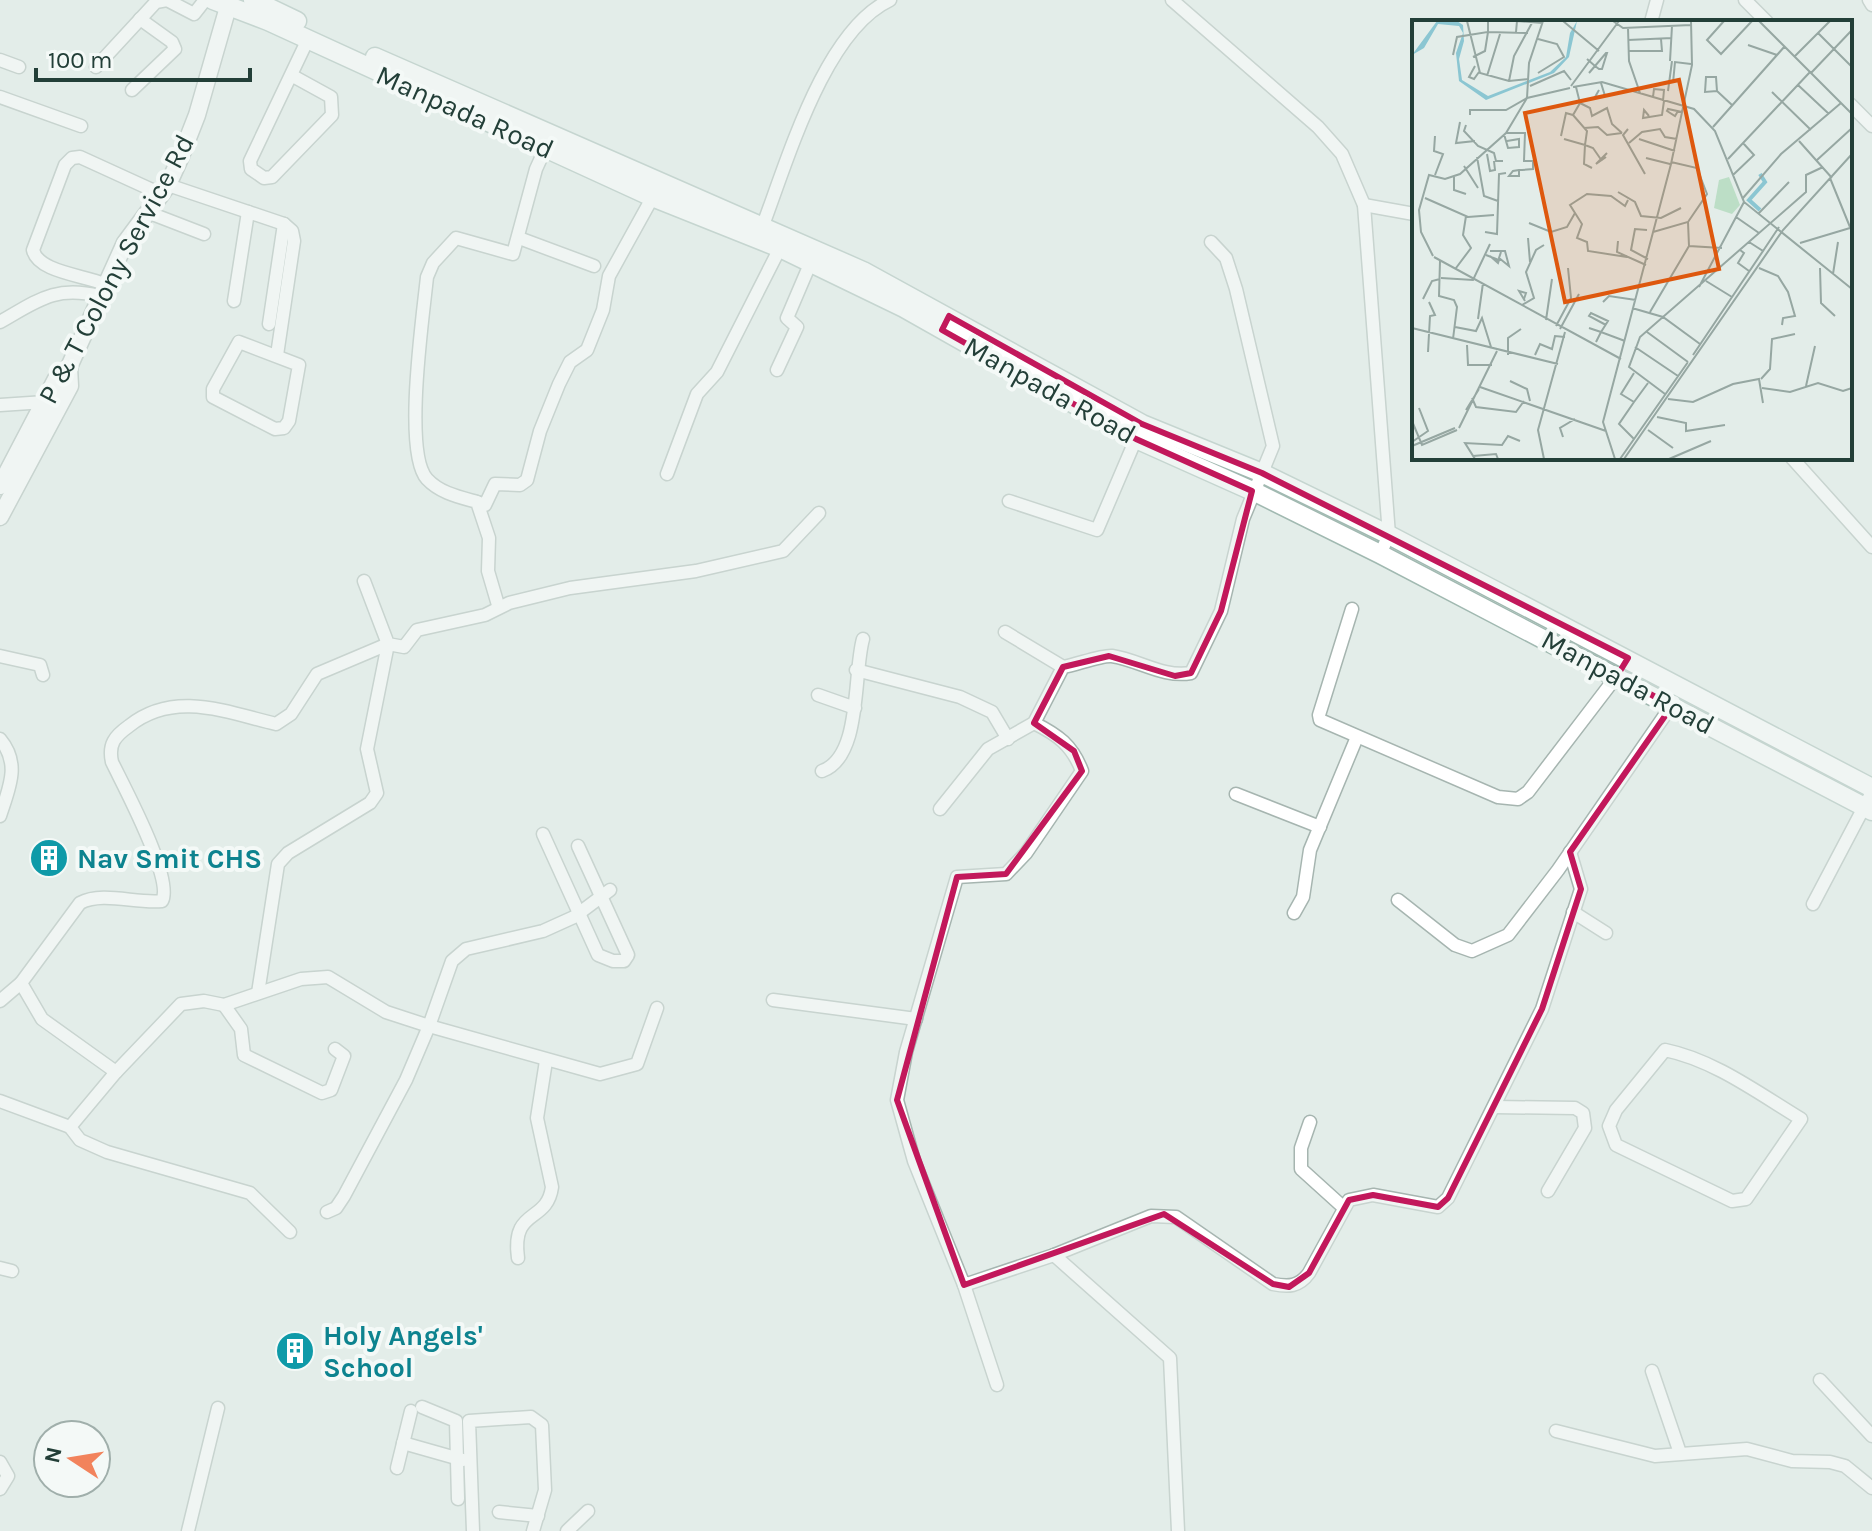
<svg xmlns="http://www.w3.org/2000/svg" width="1872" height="1531" font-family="Karla,sans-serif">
<rect width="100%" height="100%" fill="#e3ede9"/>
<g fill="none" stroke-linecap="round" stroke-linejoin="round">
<defs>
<g id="minor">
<polyline points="1172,0 1318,127 1342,154 1364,205 1389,535 1380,554"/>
<polyline points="1745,0 1767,22"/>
<polyline points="1869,0 1872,5"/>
<polyline points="1651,22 1657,0"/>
<polyline points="0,60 19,67"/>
<polyline points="96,67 156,2 167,0 194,14 205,0"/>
<polyline points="291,75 331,97 332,115 272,177 264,178 251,169 250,161 308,39"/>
<polyline points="132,90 175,49 172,42 140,19"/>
<polyline points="0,97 81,126"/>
<polyline points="1850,104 1872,126"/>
<polyline points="168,185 284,224 292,231 294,241 277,355"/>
<polyline points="1364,205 1414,214"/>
<polyline points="147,212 204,234"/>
<path d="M760,233C786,166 823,31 890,0"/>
<polyline points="519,238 594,266"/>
<path d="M104,284C83,275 38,272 33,250L65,165L72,158L80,157L161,194"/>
<polyline points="234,301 248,212"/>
<path d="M0,322C37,301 55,285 99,296"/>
<polyline points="269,324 284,224"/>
<polygon points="239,342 299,365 289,421 284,428 275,429 213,397 213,389"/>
<polyline points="777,370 797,327 787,318 813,257"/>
<polyline points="0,405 45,402"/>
<polyline points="1792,458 1872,547"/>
<polyline points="667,474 697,394 717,372 783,242"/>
<polyline points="1009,501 1097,530 1138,434"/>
<polyline points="477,502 485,505 495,484 520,485 527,480 540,431 559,384 570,362 587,350 603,310 609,276 656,191"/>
<polyline points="364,581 388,644 404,647 417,630 485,615 509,603 570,588 696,571 783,551 819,513"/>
<path d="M498,605L488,571L489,538L477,502C459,497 440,493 427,479C403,453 423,316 427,277L433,263L456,238L513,254L536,169L547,145"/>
<polyline points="1352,609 1319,715 1320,720 1498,797 1518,799 1528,792 1619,673"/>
<polyline points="1005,632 1063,667"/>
<polyline points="0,656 40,665 43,675"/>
<polyline points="856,670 960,697 992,712 1008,739"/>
<polyline points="818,695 855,708"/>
<path d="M1034,723C1058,735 1072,745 1082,771L1026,853L1006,874L957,877L906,1052L897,1100L914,1161L964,1285L1054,1255L1151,1216L1176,1217L1273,1284C1288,1287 1299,1287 1309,1273L1349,1200L1373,1195L1438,1207L1448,1198L1542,1009L1581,889L1570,852"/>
<path d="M0,739C21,764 9,788 0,816"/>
<path d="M822,771C862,757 853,674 863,639"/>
<polyline points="1236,794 1320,827"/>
<path d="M940,809L988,749L1034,723L1063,667C1076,665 1101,655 1112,656C1139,660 1163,678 1191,673L1221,611L1243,519L1273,446L1236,289L1226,258L1211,242"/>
<polyline points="543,834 598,955 613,961 624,961 628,955 578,846"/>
<polyline points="610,890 574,917 543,931 466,949 452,961 429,1026 600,1074 637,1064 657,1008"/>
<polyline points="1398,900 1455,945 1472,951 1508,935 1558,870 1674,702"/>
<polyline points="1813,904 1872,792"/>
<polyline points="1573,912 1606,933"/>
<polyline points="1294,913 1303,897 1310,850 1357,737"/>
<path d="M21,983L80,903C103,891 136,904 162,901C174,879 124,787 112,762C108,744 115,736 129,726C174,690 226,712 276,724L291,714L317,674L388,644"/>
<polyline points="258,993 278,864 288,853 370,803 377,793 367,749 388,644"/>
<polyline points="773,1000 916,1019"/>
<polyline points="0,1001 21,983 42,1019 116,1072 70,1127 80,1140 107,1152 250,1193 290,1232"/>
<polyline points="224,1005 241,1029 244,1055 322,1093 331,1090 344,1056 335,1049"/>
<path d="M1665,1050C1714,1060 1758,1093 1801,1119L1746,1199L1732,1201L1616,1145L1609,1126L1616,1110Z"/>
<polyline points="116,1072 181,1004 204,1001 224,1005 301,979 328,977 386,1012 429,1026 406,1080 344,1196 336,1208 327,1212"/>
<polyline points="0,1101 70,1127"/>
<polyline points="1495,1107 1575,1108 1583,1113 1585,1128 1548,1191"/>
<polyline points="1310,1122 1301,1148 1301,1169 1343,1207"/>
<polyline points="1054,1255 1170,1358 1178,1531"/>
<path d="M518,1258C511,1207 547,1224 552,1187L537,1118L546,1061"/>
<polyline points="0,1268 12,1271"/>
<polyline points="964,1285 997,1385"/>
<polyline points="1652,1371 1680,1453"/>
<polyline points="1820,1380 1872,1436"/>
<polyline points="422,1407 456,1421 458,1499"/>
<polyline points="1556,1431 1655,1456 1747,1449 1792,1461 1830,1462 1845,1466 1872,1488"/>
<polyline points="403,1443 463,1460"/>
<polyline points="0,1462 8,1476 0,1489"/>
<polyline points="397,1468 411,1411"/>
<polyline points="499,1512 538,1516"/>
<polyline points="188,1531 218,1408"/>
<polyline points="473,1531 469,1421 531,1417 542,1425 545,1490 533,1531"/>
<polyline points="567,1531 588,1511"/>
</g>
<g id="tertiary">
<polyline points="0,486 56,379 69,367 125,243 168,185 181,156 197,115 230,0"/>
<polyline points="0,517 70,386 69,367"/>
</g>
<g id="secondary">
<polyline points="213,0 268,21 652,197 780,248 904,308 1136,439 1259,494 1380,554 1872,811"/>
<polyline points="253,0 297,21"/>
<polyline points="375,57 863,271 1142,424 1262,473 1389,535 1872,788"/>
</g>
</defs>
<use href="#minor" stroke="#a6b5b0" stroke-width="15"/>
<use href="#tertiary" stroke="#a6b5b0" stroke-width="19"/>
<use href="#secondary" stroke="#a1b9b1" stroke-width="21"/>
<use href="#minor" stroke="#fff" stroke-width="12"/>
<use href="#tertiary" stroke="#fff" stroke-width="16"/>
<use href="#secondary" stroke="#fff" stroke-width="18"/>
</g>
<path d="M0 0H1872V1531H0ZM949,316L1142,424L1262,473L1628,658L1617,676L1672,706L1570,852L1581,889L1542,1009L1448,1198L1438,1207L1373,1195L1349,1200L1309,1273L1289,1287L1273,1284L1164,1214L964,1285L897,1100L957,877L1006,874L1082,771L1074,751L1034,723L1063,667L1109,656L1175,676L1191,673L1221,611L1252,491L1136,439L942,330Z" fill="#e3ede9" fill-opacity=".55" fill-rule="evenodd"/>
<path fill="none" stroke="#c2185b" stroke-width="6" stroke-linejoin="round" d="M949,316L1142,424L1262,473L1628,658L1617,676L1672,706L1570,852L1581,889L1542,1009L1448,1198L1438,1207L1373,1195L1349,1200L1309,1273L1289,1287L1273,1284L1164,1214L964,1285L897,1100L957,877L1006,874L1082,771L1074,751L1034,723L1063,667L1109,656L1175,676L1191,673L1221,611L1252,491L1136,439L942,330Z"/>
<defs>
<symbol id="building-disc" viewBox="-11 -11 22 22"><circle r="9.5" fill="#0f9aa8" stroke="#f4f9f7"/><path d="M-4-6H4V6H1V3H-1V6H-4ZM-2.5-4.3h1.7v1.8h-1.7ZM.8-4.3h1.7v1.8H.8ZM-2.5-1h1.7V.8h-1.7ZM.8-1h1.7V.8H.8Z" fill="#fff"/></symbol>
</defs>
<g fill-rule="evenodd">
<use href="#building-disc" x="27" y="836" width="44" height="44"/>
<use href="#building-disc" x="273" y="1329" width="44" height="44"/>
</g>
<g text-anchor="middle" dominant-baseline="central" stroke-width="8" stroke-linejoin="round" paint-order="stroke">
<g font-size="28" fill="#233f38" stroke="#f4f9f7">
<text transform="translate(465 112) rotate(24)">Manpada Road</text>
<text transform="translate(116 269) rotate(-62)">P &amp; T Colony Service Rd</text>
<text transform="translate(1050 390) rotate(29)">Manpada Road</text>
<text transform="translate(1628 682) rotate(28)">Manpada Road</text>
</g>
<g font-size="28" font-weight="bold" fill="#0d838f" stroke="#f4f9f7" text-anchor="start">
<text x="77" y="858">Nav Smit CHS</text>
<text x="323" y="1335">Holy Angels'<tspan x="323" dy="32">School</tspan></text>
</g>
</g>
<g transform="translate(1412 20)">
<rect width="440" height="440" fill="#e3ede9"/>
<path d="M317,157L328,185L320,194L302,188L307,160Z" fill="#bcdec6"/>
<path d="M25,1H45L51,5L52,21L47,39L50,60L76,76L138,52L154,37L158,13L165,1L157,37L142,53L74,80L47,61L44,33L51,13L47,6L26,4L12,28L0,35Z" fill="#8bc6d2"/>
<path fill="none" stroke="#8bc6d2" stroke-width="4" d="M348,190L337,180L353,162L348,154"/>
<path fill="none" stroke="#96a7a2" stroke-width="2" d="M55,1L68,53L97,61L117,59M151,1L187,31M201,1L211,8L279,5M312,1L295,20L309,34L340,1M347,1L440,94M216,8L217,41L228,73M104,12L105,1L131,3M406,13L440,47M216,20L260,18M336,25L365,35M216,31H250L249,19M41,35L45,17L76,12V1M383,36L418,1M61,37L73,31L76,12L116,13M175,39L183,46L187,49H190L195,33H194L183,46L177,53M258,41L260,6M63,46L57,57L62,59L67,52M126,53L152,37L145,24L126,19M399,53L440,10M75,56L88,14M97,61L102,36L121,1M261,63L263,42L279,44M386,65L417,94M118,66L152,51L159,60M159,66L207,1M161,67L190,62L282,89L303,111L332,182L440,269M187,70L183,77L193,76L189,63M256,71L260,41M305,71L293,72L294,57H304L305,71L320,85M360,72L399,110M241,77L242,69L252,70L251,81M168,83L178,88L180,96L195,88L200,104L210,113M266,91L263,96L255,91L256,89L270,92M58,95V90H94L115,78L158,68M237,96L232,90L231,98L250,95L252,81M48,102L44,123L63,121M54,105L52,111L66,126L82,133L84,141H91M301,107L373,26M172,108L186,107L195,115L210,113M216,109L211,115L233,154M94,113H113L112,141H121V149L110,150H107L101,151L97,156H107V150M92,114L96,128L107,127V119L95,121M149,116L154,93L161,95L168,83L164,67M152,119L173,125L175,111L161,95M227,119L263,131M387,121L420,158M217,123L230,112L248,109L253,117L265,119M75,134L78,151L83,150L82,141M65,137L72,176L86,181M194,137L184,144L195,133M234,138L258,144M316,139L398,52M405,140L440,108M52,146L66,168M180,148L172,144L173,125L181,128L190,141M23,155L31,134L22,131L23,116M321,155L342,135L331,123M42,157V170L54,174M418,158L440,212M206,172L223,182L229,196L249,198L269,188M13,178L56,197L82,195M331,178L369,134L429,83M347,193L377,162M324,197L347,213M276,202L277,226L310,228M117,203L139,212L155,207L163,193M235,210L223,209L219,230L236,239M73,212L85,214L87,154L94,153M241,212L276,202L295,174L285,148L259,142M116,218L118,242M206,221L205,232L234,245M388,223L438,208M328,230L332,233L326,243L337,251M78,231H93L97,246L87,238L89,232M351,231L367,207M74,235L87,240L86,243L78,236M21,236L9,212L7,190L17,155L33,159L48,154L94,113L115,78L117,43L131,1M22,237L209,339M215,237L176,231L175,222L165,218L170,204L158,185L175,174L199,176L213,186L216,180M28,241L27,276L42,280L45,287L41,319M44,248L59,228L51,215L54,196M347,248L366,256L376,272L383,296L371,298L370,305M408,248L409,283L423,296M421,254L426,222M29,258L61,260L78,224M294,261L320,277M287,267L332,182M11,279L20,261L28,259M112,279L114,273L107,271L113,281M191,282L197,276L224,280M110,285L122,278L114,252L124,230L132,225M220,288L251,297L288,324M238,292L277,226M66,299L71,263M134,300L140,259M144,306L159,278L156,248M43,307L64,311L70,298L79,327M0,308L146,344M177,308L189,312L196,301L179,293L177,296L194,305M148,309L167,274M235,312L276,342M184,322L189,312L213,321M55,325L56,345H80M223,327L266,356M16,332L18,296L23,295L17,282M96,335V318L109,309M123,335L128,324L140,329L143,316L153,317M281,335L351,231L337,222M222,353L209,374L222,382L236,363M349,359L358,349L360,319L383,314M98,361L115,369L118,381M394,366L403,326M68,367L194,411M350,368L378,372L406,363L431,371L440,368M253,374L217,347L228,317L394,172V155L411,147M60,378L64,387L104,392L112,381M256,379L281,382L321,364L347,359L351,383M54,390L67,369M245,397L274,403V411L313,405M0,401L10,425L45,410M47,408L85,331M236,410L261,428M151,417L148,408L163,399M222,419L207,404L222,382M0,422L16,411L7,388M0,426L43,408M61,436L84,434L86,439M63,439L53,423L90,425L96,416L108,421M132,439L126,410L153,312M203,439L191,402L259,144L280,45L279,1M208,439L276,342M212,439L371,210L440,134M257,439L299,421"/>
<path fill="#de580e" fill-opacity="0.15" stroke="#de580e" stroke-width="4" d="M267,60L307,249L153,282L113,93Z"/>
<rect width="440" height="440" fill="none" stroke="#233f38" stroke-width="4"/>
</g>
<g transform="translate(72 1459) rotate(282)"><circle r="38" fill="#f4f9f7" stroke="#a0afab" stroke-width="2"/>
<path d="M0-6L14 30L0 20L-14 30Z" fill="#f2835c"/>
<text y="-12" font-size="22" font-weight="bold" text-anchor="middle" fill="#233f38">N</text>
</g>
<path d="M36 68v12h214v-12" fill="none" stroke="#233f38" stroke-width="4"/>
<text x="48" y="68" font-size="24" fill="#233f38" stroke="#f4f9f7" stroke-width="6" paint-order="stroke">100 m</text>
</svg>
